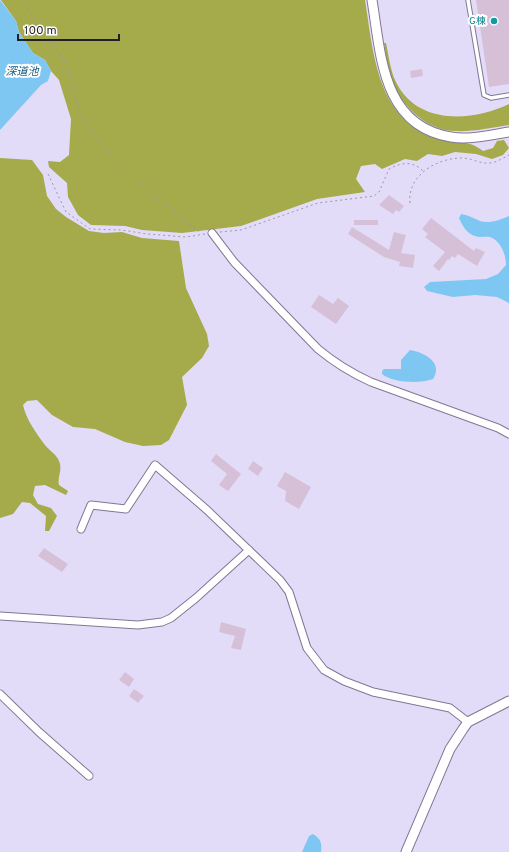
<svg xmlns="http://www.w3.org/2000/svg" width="509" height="852" font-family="Overpass,'Noto Sans JP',sans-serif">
<rect width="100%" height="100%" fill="#e3dcf9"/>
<g fill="#a5aa4a">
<path d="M1,0H365C373,49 376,115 431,137C443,142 457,140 470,144C474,145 479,148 483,151L493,148L497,141L504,140L509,148L503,155L492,159L476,154L455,152L442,156L428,154L417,161L405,159L382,169L375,164L361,166L356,179L365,192L317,199L241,226L182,233L142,230L125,226L91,225L78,215L68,197L67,183L49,167L48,161L60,162L69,155L71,119L59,80L51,71L45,60L33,53L19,32L16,21Z"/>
<path d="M384,43H386C389,56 390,70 396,82C417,125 472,122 509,104V125C491,128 472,132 454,131C424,130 397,102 389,73C387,64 386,53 384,43Z"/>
<path d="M0,158L32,160L43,175L47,196L56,209L66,217L89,231L104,233L122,232L142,238L179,241L186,288L207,334L209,346L202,358L182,377L187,405L169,440L161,445L143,446L125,442L95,429L73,427L52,415L37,400L27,401L23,405C26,419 36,433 45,445C49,450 57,455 59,461C63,470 57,477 59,485L68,491L66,495L45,485L35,486L33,495L38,504L51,508L57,516L49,531H45L46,516L30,503L22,502L13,514L0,518Z"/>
</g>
<g fill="#7fc7f3">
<polygon points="0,0 16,21 19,32 33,53 45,60 51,71 48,81 41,85 0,130"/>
<path d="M461,214C468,215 473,218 480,221C489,224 500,220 509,216V303L497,297L475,295L453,297L427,291L424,287L430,282L486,279L498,274L506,265C506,255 501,241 490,237C486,236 480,238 475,236C467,234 462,225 459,218Z"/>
<path d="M410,350C424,352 444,363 433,379C420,384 393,383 382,374V371L384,369H401V360Z"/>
<path d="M313,834C321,839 322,843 321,852H302L309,836Z"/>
</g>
<g fill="#d6c0d7">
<polygon points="476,0 509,0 509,84 489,87"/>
<polygon points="422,69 423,76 411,78 410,71"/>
<polygon points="389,195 404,206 399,212 396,210 393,214 379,205"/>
<polygon points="431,218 474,251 476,248 485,252 477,266 458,254 455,258 452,256 449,260 448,259 439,271 433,266 445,252 425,237 428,234 422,229"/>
<rect x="354" y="220" width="24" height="5"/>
<polygon points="352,227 389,250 394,232 406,235 401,253 415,255 413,268 399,266 400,262 384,257 348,234"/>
<polygon points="319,295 333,304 338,298 349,306 336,324 311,307"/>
<polygon points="216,454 241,474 228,491 219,485 227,474 211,461"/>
<polygon points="253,461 263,468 258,476 248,469"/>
<polygon points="285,472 311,487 299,509 285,501 286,491 277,486"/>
<polygon points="44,548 68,564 62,572 38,556"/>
<polygon points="221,622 246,629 241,650 231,648 235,636 219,632"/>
<polygon points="125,672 134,679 129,687 119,680"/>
<polygon points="134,689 144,696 138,703 129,696"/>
</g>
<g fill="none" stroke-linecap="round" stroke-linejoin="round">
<defs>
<polyline id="service" points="468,0 484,95 491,98 509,95"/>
<g id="minor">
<path d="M212,233L234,262L318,349C335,363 351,373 371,382L498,428L509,434"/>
<polyline points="81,529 91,505 126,509 155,465 207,510 280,580 289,592 307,648 324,670 344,681 373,692 450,708 468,722"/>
<polyline points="0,616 138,625 162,622 171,618 196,598 249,550"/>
<polyline points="0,694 39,732 89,776"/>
</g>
<g id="tertiary">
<path d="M372,0C381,55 382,126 451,137C470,140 490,135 509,132"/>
<polyline points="406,852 450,749 463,729 468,722 509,701"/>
</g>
</defs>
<use href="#service" stroke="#807893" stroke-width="5.5"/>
<use href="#minor" stroke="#807893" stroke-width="9"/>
<use href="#tertiary" stroke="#807893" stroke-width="11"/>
<g stroke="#9b96ac" stroke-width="1" stroke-dasharray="2 3" stroke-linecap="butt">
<path d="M23,0C35,24 50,37 62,58C74,78 73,103 85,121C113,167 159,201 201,233"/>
<polyline points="48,174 66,212 90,229 122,230 147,234 186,237 205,234"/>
<path d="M410,203C407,176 436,158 462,158C471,158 480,164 489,163C496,163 503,158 509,155"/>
<path d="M220,232L241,230L318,203L374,196L379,192L389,169C402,162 413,161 423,171"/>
</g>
<use href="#service" stroke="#fff" stroke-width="3.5"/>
<use href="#minor" stroke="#fff" stroke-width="7"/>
<use href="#tertiary" stroke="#fff" stroke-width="9"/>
</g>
<circle fill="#0f9aa8" stroke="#fff" stroke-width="1.5" cx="494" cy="21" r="4"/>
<g text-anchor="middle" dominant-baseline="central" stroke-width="4" stroke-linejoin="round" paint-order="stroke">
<g font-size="10" fill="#0d838f" stroke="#fff" text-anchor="end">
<text x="486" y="21">G棟</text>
</g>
<g font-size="11" font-style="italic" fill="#125b80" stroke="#fff">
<text x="22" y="72">深道池</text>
</g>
</g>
<path d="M18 34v6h101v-6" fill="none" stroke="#221f2a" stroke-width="2"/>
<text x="24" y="34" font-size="12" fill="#221f2a" stroke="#ffffff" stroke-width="3" paint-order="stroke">100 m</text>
</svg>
